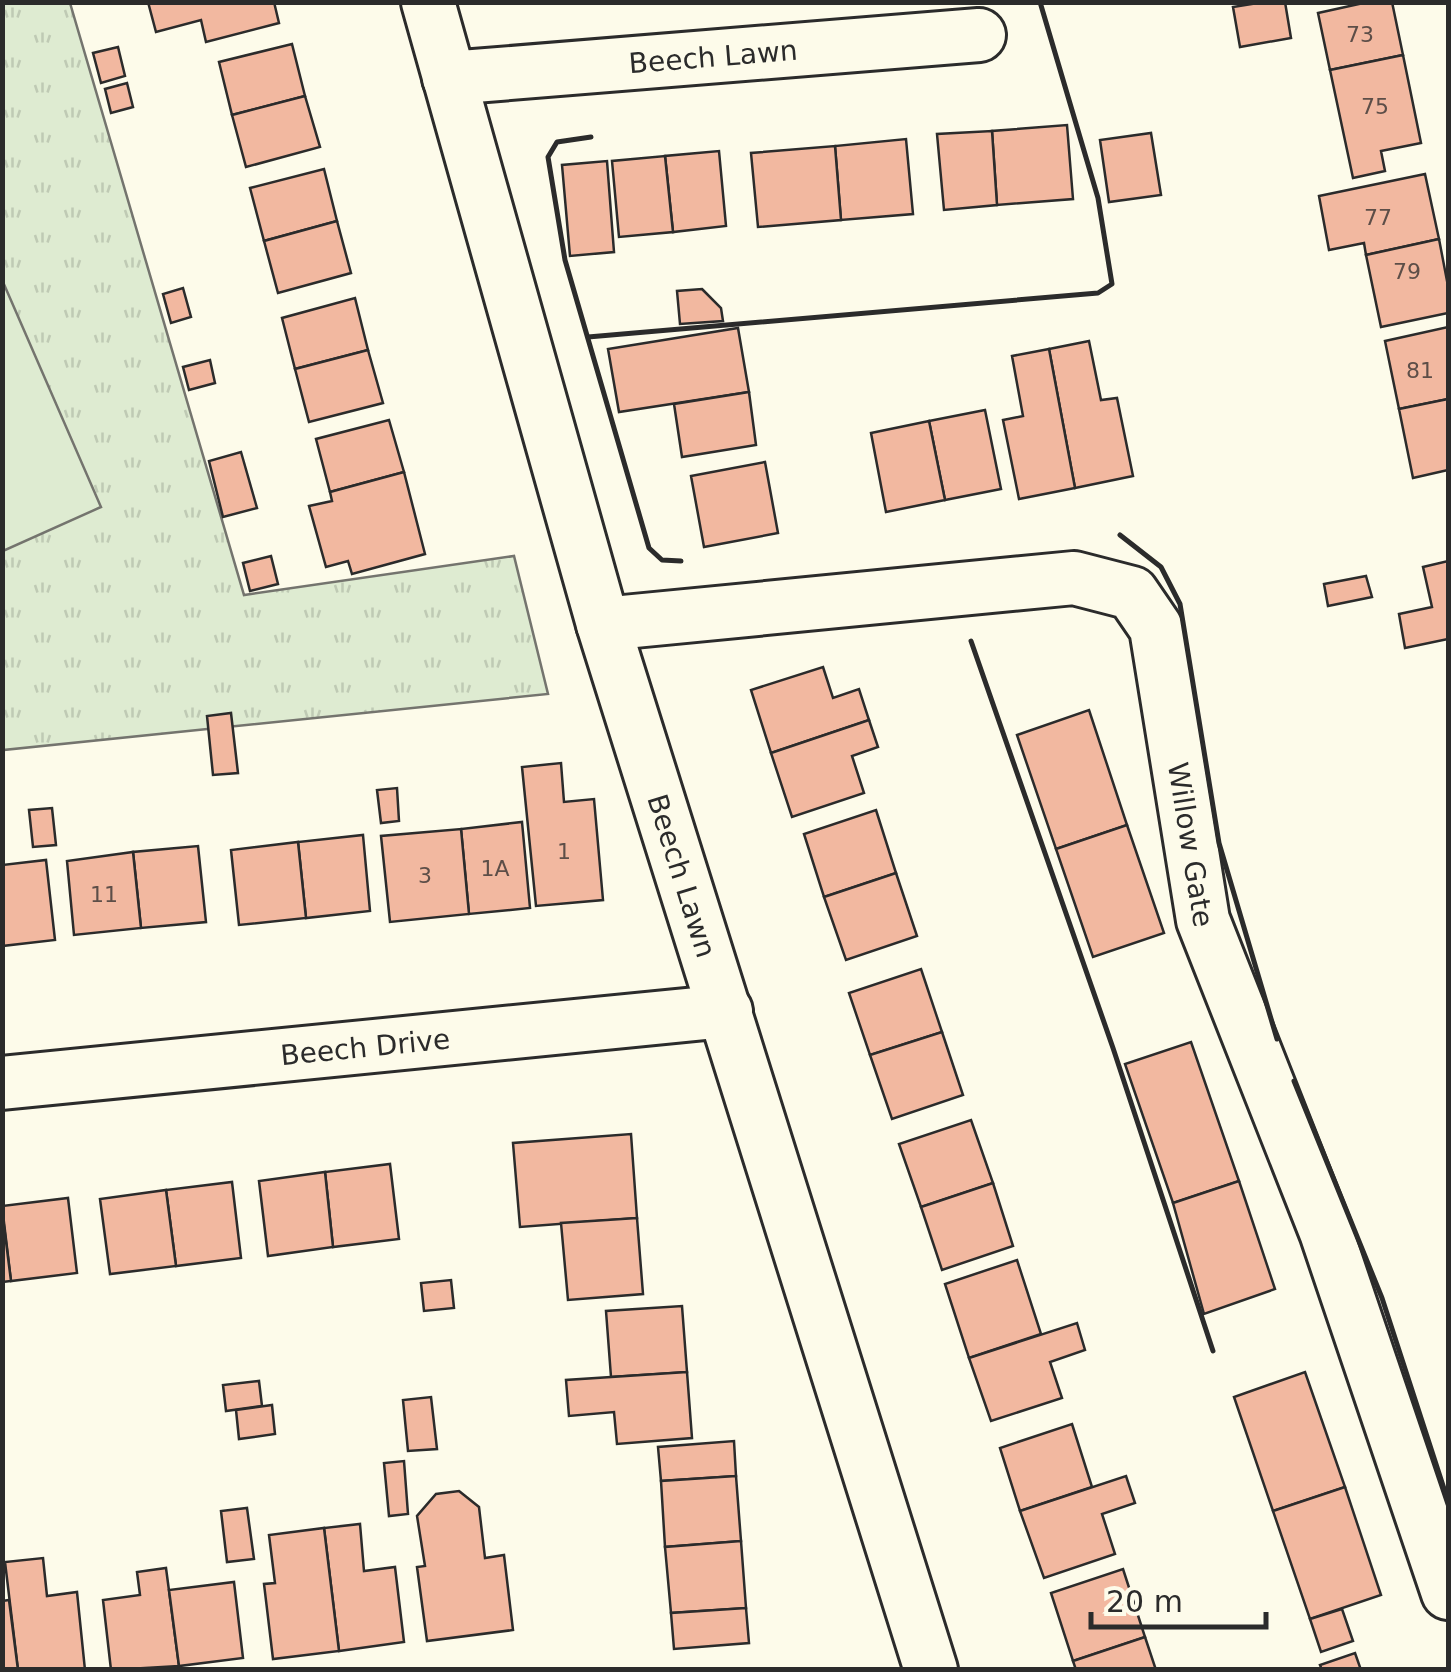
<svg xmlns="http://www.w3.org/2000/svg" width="1451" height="1672" font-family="'DejaVu Sans',sans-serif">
<defs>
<pattern id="grass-tufts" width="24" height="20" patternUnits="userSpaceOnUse" patternTransform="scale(2.5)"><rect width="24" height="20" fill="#deebd1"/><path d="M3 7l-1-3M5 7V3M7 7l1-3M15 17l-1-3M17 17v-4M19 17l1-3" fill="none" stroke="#bfcab4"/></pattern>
</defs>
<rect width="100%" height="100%" fill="#fdfbea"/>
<polygon fill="url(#grass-tufts)" stroke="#74746e" stroke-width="2.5" points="3,3 70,3 244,595 514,556 548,694 3,750"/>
<polygon fill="#deebd1" stroke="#74746e" stroke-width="2.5" points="3,282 101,507 3,551 2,551"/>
<g fill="#f2b8a0" stroke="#2b2b2b" stroke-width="2.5">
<polygon points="148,2 274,2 279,23 206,42 201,20 156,32"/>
<polygon points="1264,2 1285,2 1291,38 1240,47 1233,7"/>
<polygon points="1368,2 1392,2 1403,55 1330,70 1318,13"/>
<polygon points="292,44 305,96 232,115 219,62"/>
<polygon points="118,47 125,76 101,83 93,53"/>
<polygon points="1403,55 1421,143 1381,151 1385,171 1353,178 1330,70"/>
<polygon points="127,83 133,107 111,113 105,89"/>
<polygon points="305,96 320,147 246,167 232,115"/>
<polygon points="1067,125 1073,199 997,205 992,131"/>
<polygon points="992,131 997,205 944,210 937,134"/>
<polygon points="1151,133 1161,195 1109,202 1100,140"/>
<polygon points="906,139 913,214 841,220 835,146"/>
<polygon points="835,146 841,220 758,227 751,153"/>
<polygon points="719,151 726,226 673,232 665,156"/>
<polygon points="665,156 673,232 619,237 612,161"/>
<polygon points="607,161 614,252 570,256 562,165"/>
<polygon points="324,169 337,221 264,241 250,188"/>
<polygon points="1425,174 1439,239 1366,255 1364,243 1329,250 1319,196"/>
<polygon points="337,221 351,273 278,293 264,241"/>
<polygon points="1439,239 1448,286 1448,313 1381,327 1366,255"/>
<polygon points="183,288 191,317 171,323 163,294"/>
<polygon points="702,289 721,308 723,321 680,324 677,291"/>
<polygon points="355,298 368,350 295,369 282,318"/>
<polygon points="1448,327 1448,399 1399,409 1385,341"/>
<polygon points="738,328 749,392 619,412 608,349"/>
<polygon points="1089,341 1101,400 1117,398 1133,476 1075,488 1049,349"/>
<polygon points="1049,349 1075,488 1019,499 1003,420 1023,416 1012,356"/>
<polygon points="368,350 383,403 309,422 295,369"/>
<polygon points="210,360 215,383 189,390 183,367"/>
<polygon points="749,392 756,445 682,457 674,404"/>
<polygon points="1448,399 1448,470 1413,478 1399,409"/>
<polygon points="985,410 1001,489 945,500 929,421"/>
<polygon points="389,420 404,472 330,492 316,439"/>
<polygon points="929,421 945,500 886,512 871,433"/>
<polygon points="241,452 257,508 223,517 209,461"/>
<polygon points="765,462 778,533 704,547 691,476"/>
<polygon points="404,472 425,554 352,574 348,561 326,567 309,506 332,501 330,492"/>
<polygon points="271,556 278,584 250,591 243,563"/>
<polygon points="1448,561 1448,639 1405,648 1399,614 1432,607 1423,567"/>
<polygon points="1366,576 1372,597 1328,606 1324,584"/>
<polygon points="823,667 833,698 859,689 869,720 771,753 751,690"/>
<polygon points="1089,710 1127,825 1056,849 1017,735"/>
<polygon points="231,713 238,773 213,775 207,716"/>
<polygon points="869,720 878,747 852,756 864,793 792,817 771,753"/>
<polygon points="561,763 564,802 594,799 603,900 536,906 522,767"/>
<polygon points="397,788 399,821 381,823 377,790"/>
<polygon points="52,808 56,845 33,847 29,810"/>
<polygon points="876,810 896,873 824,897 804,834"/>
<polygon points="522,822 530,908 469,914 461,829"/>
<polygon points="1127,825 1164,933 1093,957 1056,849"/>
<polygon points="461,829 469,914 390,922 381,836"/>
<polygon points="363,835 370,911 306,918 298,842"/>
<polygon points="298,842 306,918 239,925 231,850"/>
<polygon points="198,846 206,922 141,928 133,852"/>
<polygon points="133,852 141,928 74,935 67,861"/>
<polygon points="46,860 55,940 2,946 2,865"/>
<polygon points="896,873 917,936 846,960 824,897"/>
<polygon points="921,969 942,1032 870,1055 849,993"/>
<polygon points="942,1032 963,1095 892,1119 870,1055"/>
<polygon points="1191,1042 1239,1181 1173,1203 1125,1064"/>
<polygon points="971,1120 993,1183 921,1207 899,1144"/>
<polygon points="631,1134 637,1218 520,1227 513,1143"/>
<polygon points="390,1164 399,1239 333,1247 325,1172"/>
<polygon points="325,1172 333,1247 268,1256 259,1181"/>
<polygon points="1239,1181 1275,1289 1204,1314 1173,1203"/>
<polygon points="232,1182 241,1258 176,1266 166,1190"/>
<polygon points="993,1183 1013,1246 942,1270 921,1207"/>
<polygon points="166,1190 176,1266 110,1274 100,1199"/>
<polygon points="68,1198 77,1273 11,1281 2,1206"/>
<polygon points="2,1210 11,1281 2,1282"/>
<polygon points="637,1218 643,1294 568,1300 561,1223"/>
<polygon points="1017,1260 1041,1334 969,1358 945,1284"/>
<polygon points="451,1280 454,1308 424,1311 421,1283"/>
<polygon points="682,1306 687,1372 611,1377 606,1311"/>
<polygon points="1077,1323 1085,1350 1050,1362 1062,1398 991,1421 969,1358"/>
<polygon points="687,1372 692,1438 617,1444 614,1412 569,1416 566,1380"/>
<polygon points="1305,1372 1345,1487 1273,1511 1234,1397"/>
<polygon points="259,1381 262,1406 226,1411 223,1385"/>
<polygon points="431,1397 437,1449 408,1451 403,1400"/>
<polygon points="272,1405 275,1434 239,1439 236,1410"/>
<polygon points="1072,1424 1092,1487 1020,1511 1000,1448"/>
<polygon points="734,1441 736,1476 661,1481 658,1447"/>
<polygon points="404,1461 408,1514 389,1516 384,1463"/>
<polygon points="736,1476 741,1541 665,1547 661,1481"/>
<polygon points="1126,1476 1135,1503 1102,1514 1115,1554 1044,1578 1020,1511"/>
<polygon points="1345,1487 1381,1595 1310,1619 1273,1511"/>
<polygon points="459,1491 479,1507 485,1558 504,1555 513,1630 427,1641 417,1567 425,1566 417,1516 436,1494"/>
<polygon points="247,1508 254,1559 227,1562 221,1511"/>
<polygon points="360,1524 364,1571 395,1567 404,1642 339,1651 324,1528"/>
<polygon points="324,1528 339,1651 273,1659 264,1584 275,1583 269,1535"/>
<polygon points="741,1541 746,1608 671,1613 665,1547"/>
<polygon points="43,1558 47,1596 77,1592 85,1670 18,1670 5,1562"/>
<polygon points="166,1568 179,1666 111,1670 103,1600 140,1595 137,1572"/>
<polygon points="1123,1569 1145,1637 1073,1661 1051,1593"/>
<polygon points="234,1582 243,1658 179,1666 169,1590"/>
<polygon points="9,1600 18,1670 2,1670 2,1601"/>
<polygon points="746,1608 749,1643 674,1649 671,1613"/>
<polygon points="1342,1609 1353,1641 1321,1652 1310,1619"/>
<polygon points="1145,1637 1156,1670 1076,1670 1073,1661"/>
<polygon points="1355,1653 1361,1670 1322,1670 1320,1665"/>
</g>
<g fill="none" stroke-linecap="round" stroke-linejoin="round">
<defs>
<g id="minor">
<path id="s1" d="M428,2L603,624L931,1670"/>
<path id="s2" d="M449,78L979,35"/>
<path id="s3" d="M603,624L1074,578L1132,593L1156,628L1203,920L1326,1232L1448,1593"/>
<path id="s4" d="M2,1083L726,1011"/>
</g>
</defs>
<use href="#minor" stroke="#2b2b2b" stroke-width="58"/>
<use href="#minor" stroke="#fdfbea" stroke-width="52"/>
<g stroke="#2b2b2b" stroke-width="5">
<polyline points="591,137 557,142 548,157 565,260 649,548 662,560 681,561"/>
<polyline points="588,337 1098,293 1112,284 1098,198 1040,2"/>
<polyline points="1120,535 1161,567 1180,604 1219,843 1277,1039"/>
<polyline points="971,641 1113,1048 1213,1351"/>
<polyline points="1294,1081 1382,1298 1448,1501"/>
</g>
</g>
<g text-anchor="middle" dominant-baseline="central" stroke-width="8" stroke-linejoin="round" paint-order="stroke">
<g font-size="22" fill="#5d4e48">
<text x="1360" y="34">73</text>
<text x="1375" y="106">75</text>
<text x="1378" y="217">77</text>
<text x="1407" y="271">79</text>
<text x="1420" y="370">81</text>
<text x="564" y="851">1</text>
<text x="495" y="868">1A</text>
<text x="425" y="875">3</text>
<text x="104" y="894">11</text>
</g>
<g font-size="28" fill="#2b2b2b" stroke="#fdfbea">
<text stroke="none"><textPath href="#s2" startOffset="265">Beech Lawn</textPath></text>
<text stroke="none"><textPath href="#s3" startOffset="795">Willow Gate</textPath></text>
<text stroke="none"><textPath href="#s1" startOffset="910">Beech Lawn</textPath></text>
<text stroke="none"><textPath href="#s4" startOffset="365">Beech Drive</textPath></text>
</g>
</g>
<rect width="1451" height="1672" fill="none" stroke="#2b2b2b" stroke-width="10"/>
<path d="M1091 1612v15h175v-15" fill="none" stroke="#2b2b2b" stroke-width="5"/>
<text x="1106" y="1612" font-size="30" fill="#2b2b2b" stroke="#fdfbea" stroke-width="8" paint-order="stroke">20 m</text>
</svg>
